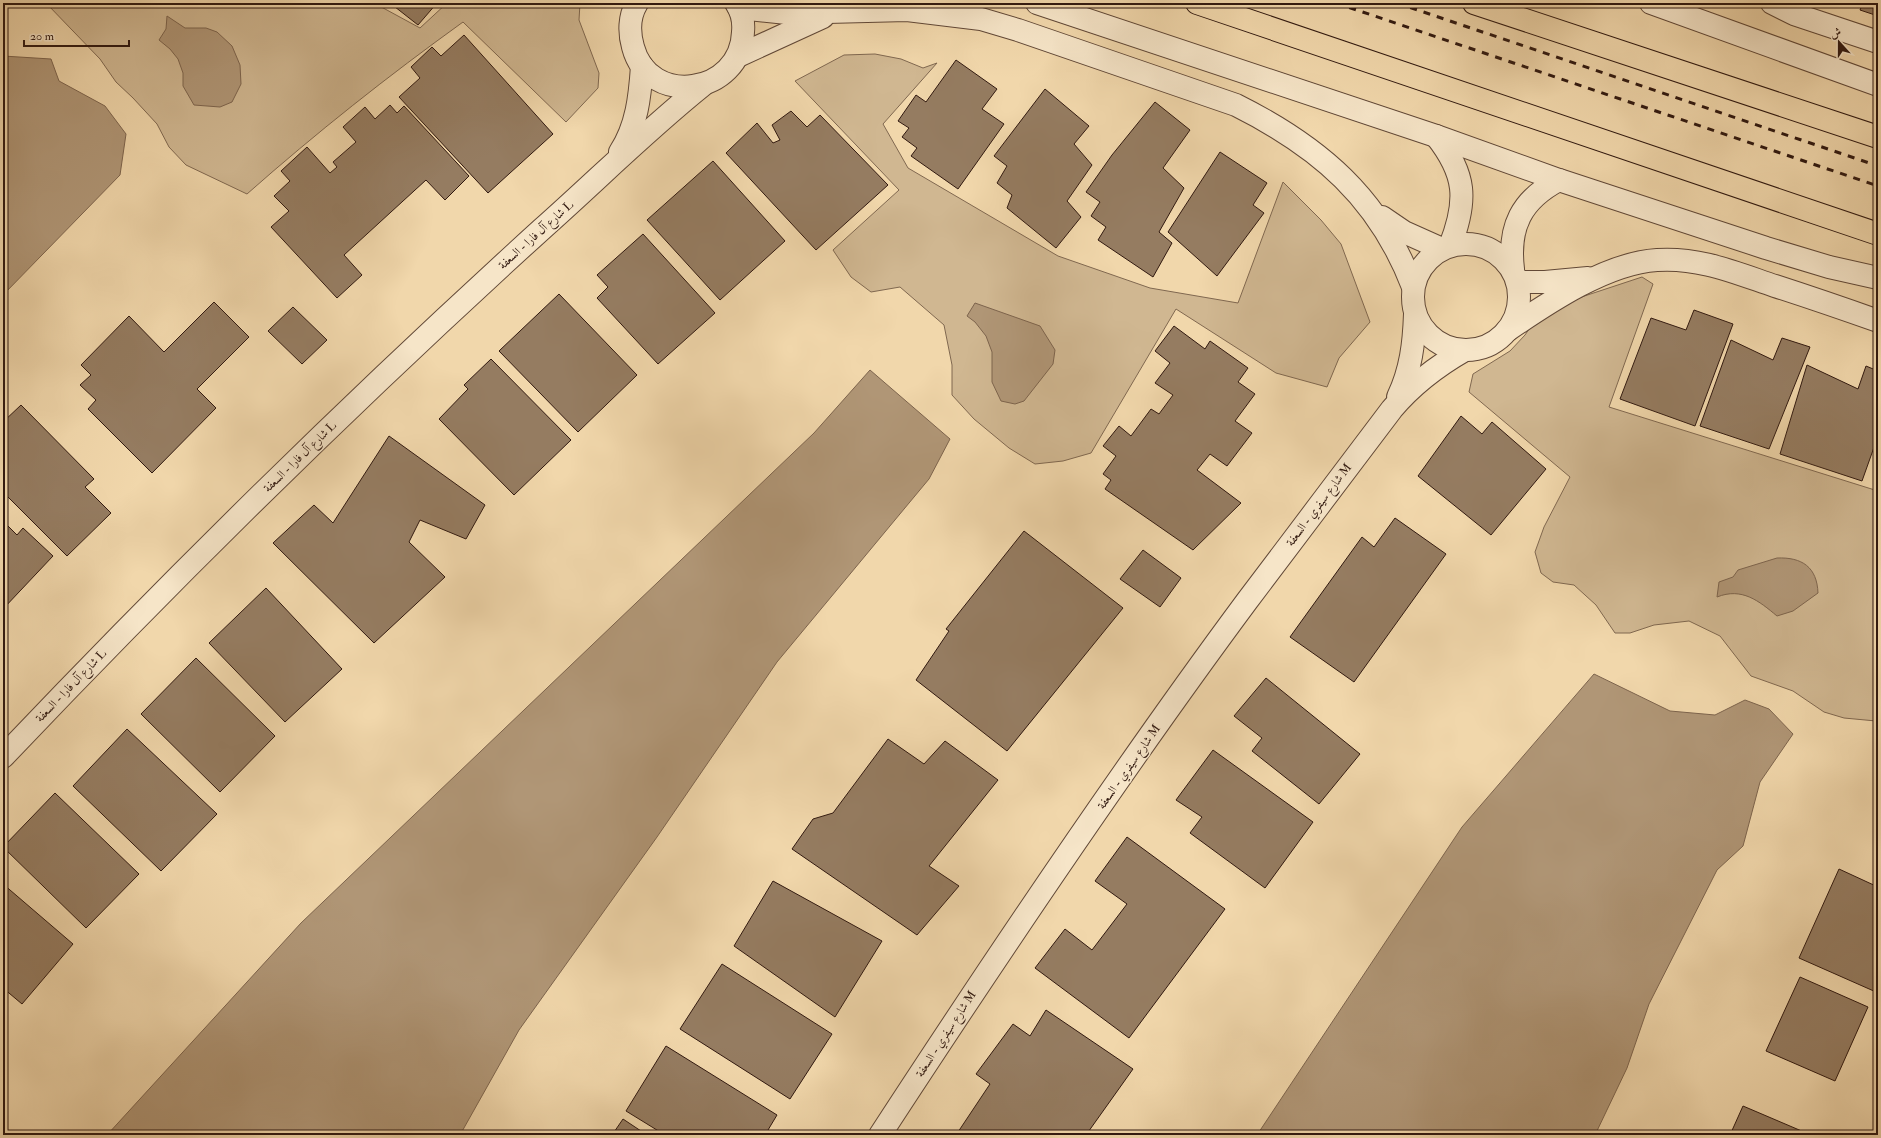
<svg xmlns="http://www.w3.org/2000/svg" width="1881" height="1138" font-family="'IM FELL Double Pica',Amiri,serif">
<rect width="100%" height="100%" fill="#f1d7ab"/>
<filter id="stains"><feTurbulence type="fractalNoise" baseFrequency=".005" numOctaves="4"/><feColorMatrix values="0 0 0 0 .2 0 0 0 0 .09 0 0 0 0 .02 0 0 0 .5 -.17"/></filter>
<radialGradient id="worn" r=".72"><stop offset=".6" stop-color="#630" stop-opacity="0"/><stop offset="1" stop-color="#630" stop-opacity=".3"/></radialGradient>
<g fill="#d0b791" stroke="#806850">
<path d="M46,3H374L420,28L447,3H580L579,20L599,73L598,88L566,122L463,22C388,76 316,133 247,194L186,165L169,147L157,124L133,98L116,82L100,59Z"/>
<polygon points="875,54 901,59 923,68 937,63 883,124 908,168 1058,256 1150,288 1238,303 1283,182 1321,220 1341,244 1370,322 1339,358 1327,387 1276,373 1176,309 1091,453 1063,461 1035,464 1009,448 974,419 952,395 952,365 944,325 900,287 871,292 851,277 833,250 899,190 795,81 844,55"/>
<polygon points="1642,277 1653,284 1609,407 1878,491 1878,713 1876,721 1844,718 1824,712 1793,691 1751,676 1720,636 1689,621 1654,625 1630,633 1615,633 1596,605 1574,585 1553,582 1541,573 1535,552 1544,527 1570,477 1469,392 1473,374 1510,351 1525,335 1542,310"/>
</g>
<g fill="#b09676" stroke="#7d644d">
<polygon points="167,16 185,28 206,28 217,32 232,46 240,65 241,84 232,102 220,107 194,105 183,86 183,73 178,59 170,49 159,40 166,29"/>
<polygon points="3,56 51,59 59,81 105,106 126,134 120,175 3,295"/>
<polygon points="975,303 1040,326 1055,350 1053,364 1024,401 1015,404 1001,401 992,382 992,352 986,336 975,322 967,316"/>
<polygon points="870,370 950,439 929,479 777,662 657,837 519,1030 460,1135 107,1135 301,923 814,433"/>
<path d="M1777,558C1802,557 1817,567 1818,593L1793,611L1777,616C1759,601 1742,587 1717,597L1719,582L1733,577L1738,570Z"/>
<polygon points="1594,674 1670,711 1715,715 1745,700 1769,709 1793,734 1760,782 1743,846 1717,870 1649,1004 1627,1068 1595,1135 1257,1135 1462,827"/>
</g>
<g fill="#957c61" stroke="#311910">
<polygon points="390,3 437,3 418,25"/>
<polygon points="1863,3 1878,3 1878,16 1860,10"/>
<polygon points="464,35 553,134 488,193 399,97 420,78 411,67 432,47 441,56"/>
<polygon points="956,60 997,89 982,109 1004,124 958,189 911,156 917,148 902,137 909,128 898,121 916,95 926,102"/>
<polygon points="1045,89 1089,126 1074,144 1092,165 1067,201 1081,217 1056,248 1007,208 1012,195 997,183 1007,166 994,156"/>
<polygon points="1155,102 1190,130 1163,168 1184,188 1159,232 1172,243 1153,277 1098,240 1106,227 1091,216 1100,202 1086,192 1112,155"/>
<polygon points="390,105 397,113 404,106 469,176 445,200 426,180 344,255 362,275 337,298 271,227 289,211 274,196 290,181 281,171 307,147 330,173 337,167 333,162 356,142 343,127 365,107 375,119"/>
<polygon points="791,111 807,127 820,115 888,185 816,250 726,153 757,123 773,143 780,140 772,125"/>
<polygon points="1220,152 1267,183 1253,205 1264,213 1217,276 1168,232"/>
<polygon points="713,161 785,241 720,300 647,220"/>
<polygon points="643,234 715,313 658,364 597,298 608,287 597,275"/>
<polygon points="559,294 637,375 578,432 499,351"/>
<polygon points="214,302 249,337 197,389 216,408 152,473 88,409 96,400 80,385 91,375 81,365 129,316 164,352"/>
<polygon points="293,307 327,340 302,364 268,331"/>
<polygon points="1694,310 1733,324 1695,426 1620,399 1651,318 1686,330"/>
<polygon points="1174,326 1205,349 1210,341 1248,368 1238,382 1255,394 1235,421 1252,433 1227,466 1210,454 1197,470 1241,503 1193,550 1105,489 1111,480 1103,474 1116,456 1103,446 1119,426 1131,436 1151,409 1159,414 1173,395 1155,383 1170,363 1155,351"/>
<polygon points="1782,338 1810,347 1769,449 1700,426 1731,340 1773,360"/>
<polygon points="491,359 571,440 514,495 439,419 468,389 464,385"/>
<polygon points="1807,365 1858,389 1866,366 1878,371 1878,436 1862,481 1780,454"/>
<polygon points="21,405 94,479 85,487 111,513 67,556 3,492 3,422"/>
<polygon points="1461,416 1482,434 1492,422 1546,469 1491,535 1418,476"/>
<polygon points="389,436 485,505 466,539 420,520 409,542 445,577 374,643 273,543 314,505 333,523"/>
<polygon points="1395,518 1446,554 1354,682 1290,637 1362,537 1374,547"/>
<polygon points="3,521 17,535 23,528 53,556 3,609"/>
<polygon points="1024,531 1123,608 1007,751 916,680 949,631 946,629"/>
<polygon points="1143,550 1181,578 1160,607 1120,579"/>
<polygon points="266,588 342,669 285,722 209,643"/>
<polygon points="196,658 275,736 220,792 141,714"/>
<polygon points="1266,678 1360,754 1319,804 1252,751 1262,738 1234,716"/>
<polygon points="127,729 217,814 161,871 73,786"/>
<polygon points="888,739 924,764 945,741 998,780 929,866 959,886 917,935 792,849 813,819 833,813"/>
<polygon points="1213,750 1313,822 1265,888 1190,833 1202,817 1176,800"/>
<polygon points="55,793 139,874 86,928 3,847"/>
<polygon points="1127,837 1225,909 1129,1038 1035,968 1065,929 1092,950 1127,904 1095,881"/>
<polygon points="1839,869 1878,887 1878,988 1876,992 1799,958"/>
<polygon points="773,881 882,941 835,1017 734,946"/>
<polygon points="3,884 73,944 22,1004 3,988"/>
<polygon points="722,964 832,1034 790,1099 680,1029"/>
<polygon points="1800,977 1868,1007 1835,1081 1766,1051"/>
<polygon points="1046,1010 1133,1069 1086,1135 956,1135 990,1084 976,1074 1013,1024 1030,1036"/>
<polygon points="666,1046 777,1115 765,1135 665,1135 626,1111"/>
<polygon points="1743,1106 1811,1135 1730,1135"/>
<polygon points="623,1119 647,1135 612,1135"/>
</g>
<g fill="none" stroke-linecap="round" stroke-linejoin="round">
<defs>
<g id="minor">
<path d="M637,3C629,16 629,33 633,47C649,108 741,95 743,32C744,22 742,12 736,3"/>
<polyline points="1037,3 1436,136 1559,180 1766,248 1829,267 1878,278"/>
<polyline points="1651,3 1878,85"/>
<polyline points="1772,3 1794,14 1878,42"/>
<path d="M739,8L787,13L907,10L981,19L1018,30L1236,105C1320,147 1379,198 1413,287"/>
<polyline points="738,56 823,17"/>
<path d="M1436,136C1466,174 1468,200 1450,246"/>
<path d="M620,152C637,126 640,96 642,66"/>
<polyline points="1382,217 1404,232 1442,249"/>
<circle cx="1466" cy="297" r="53"/>
<path d="M1513,269C1508,227 1521,200 1559,180"/>
<polyline points="1518,282 1545,282 1588,278"/>
<path d="M1508,330C1549,302 1607,263 1657,260C1699,257 1736,273 1775,286C1809,297 1844,309 1878,321"/>
<path d="M1398,397C1411,370 1414,343 1415,314"/>
<path d="M3,757C176,575 356,398 542,229C595,182 646,131 702,86"/>
<path d="M880,1135C998,954 1118,775 1247,601C1295,537 1344,473 1392,409C1413,384 1437,366 1465,350"/>
</g>
<g id="major">
<polyline points="1197,3 1878,234"/>
<polyline points="1474,3 1878,137"/>
</g>
</defs>
<use href="#minor" stroke="#614837" stroke-width="24"/>
<use href="#major" stroke="#311910" stroke-width="24"/>
<use href="#minor" stroke="#f6e5c8" stroke-width="22"/>
<use href="#major" stroke="#f1d7ab" stroke-width="22"/>
<g stroke="#311910" stroke-width="3" stroke-dasharray="7 7" stroke-linecap="butt">
<polyline points="1336,3 1878,186"/>
<polyline points="1397,3 1878,166"/>
</g>
</g>
<g text-anchor="middle" dominant-baseline="central" stroke-width="3" stroke-linejoin="round" paint-order="stroke">
<g font-size="12" fill="#311910" stroke="#f6e5c8">
<text transform="translate(536 235) rotate(-42)">شارع آل فارا - السعفة L</text>
<text transform="translate(300 457) rotate(-44)">شارع آل فارا - السعفة L</text>
<text transform="translate(1319 505) rotate(-53)">شارع سيفري - السعفة M</text>
<text transform="translate(71 686) rotate(-46)">شارع آل فارا - السعفة L</text>
<text transform="translate(1129 767) rotate(-55)">شارع سيفري - السعفة M</text>
<text transform="translate(946 1034) rotate(-57)">شارع سيفري - السعفة M</text>
</g>
</g>
<rect width="1881" height="1138" fill="none" stroke="#f1d7ab" stroke-width="16"/>
<rect x="4" y="4" width="1873" height="1130" fill="none" stroke="#311910" stroke-width="2"/>
<rect x="8" y="8" width="1865" height="1122" fill="none" stroke="#311910"/>
<g transform="translate(1839 42) rotate(339)" stroke="#f6e5c8" stroke-width="3" paint-order="stroke">
<path d="M0-3L7 15L0 10L-7 15Z" fill="#311910"/>
<text y="-6" font-size="11" font-weight="bold" text-anchor="middle" fill="#311910">ش</text>
</g>
<path d="M24 40v6h105v-6" fill="none" stroke="#311910" stroke-width="2"/>
<text x="30" y="40" font-size="12" fill="#311910" stroke="#f6e5c8" stroke-width="3" paint-order="stroke">20 m</text>
<rect width="100%" height="100%" filter="url(#stains)"/>
<rect width="100%" height="100%" fill="url(#worn)"/>
</svg>
